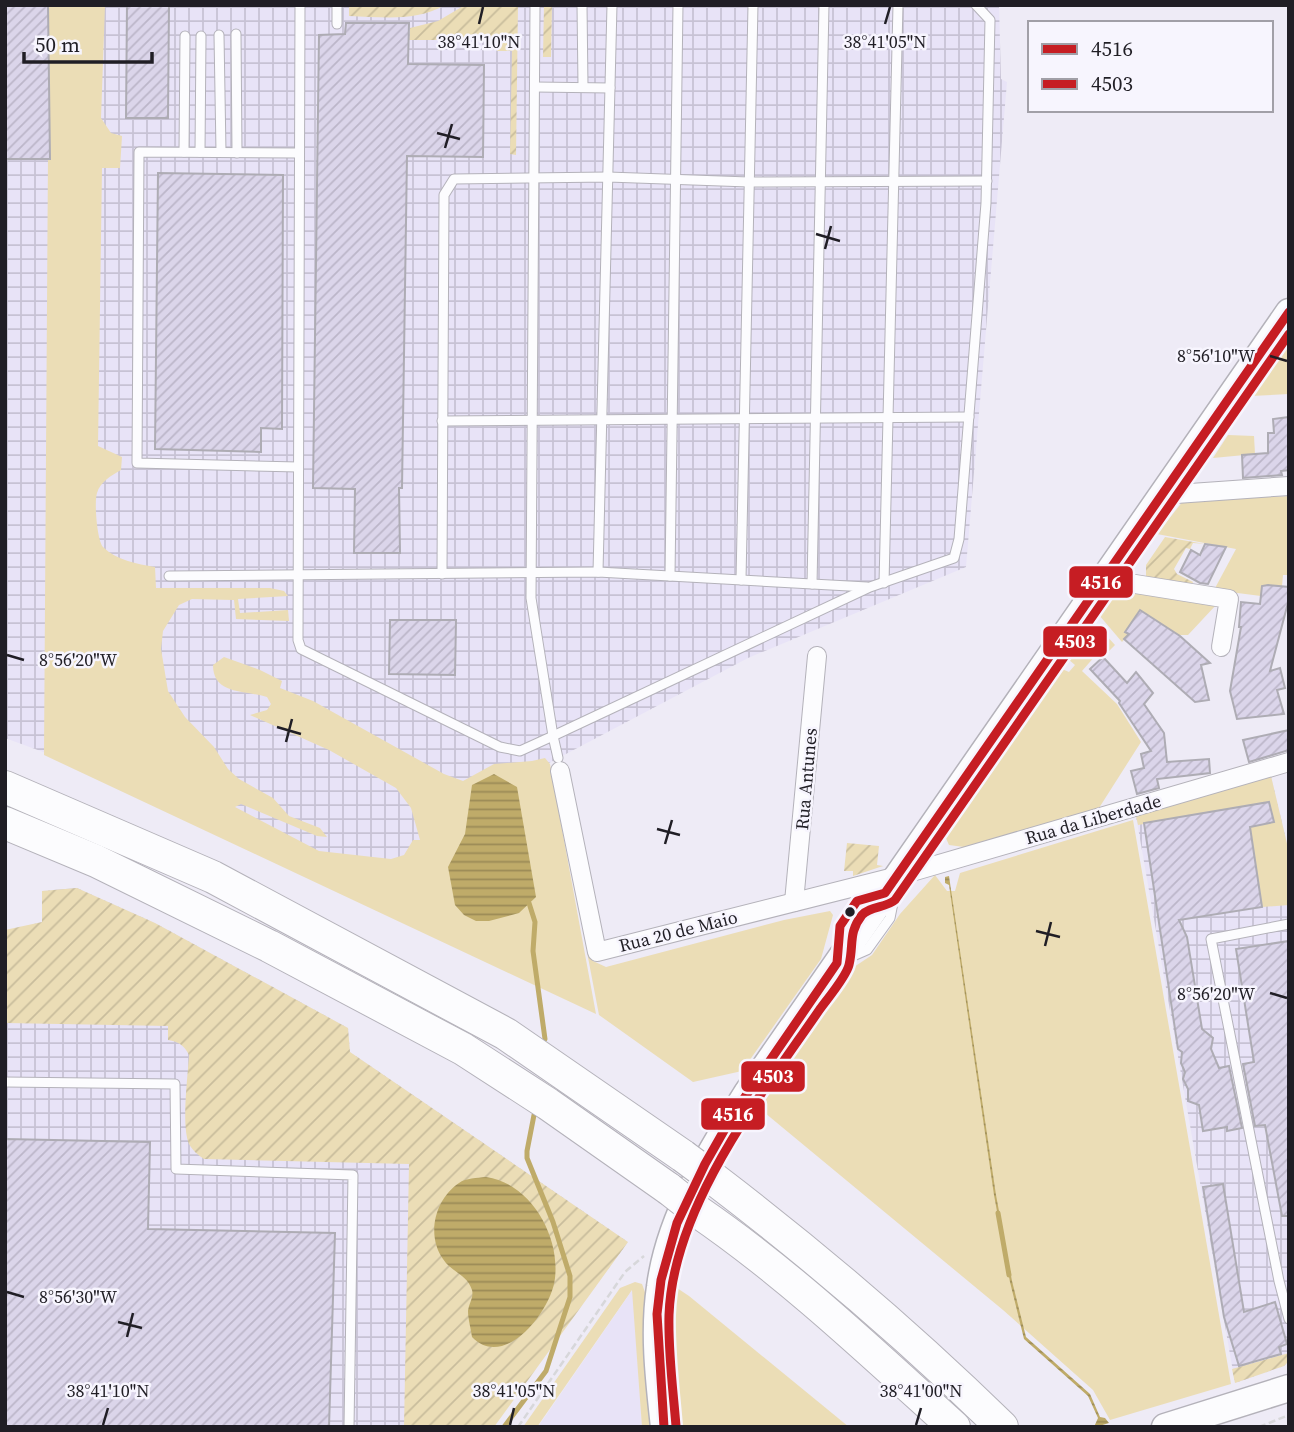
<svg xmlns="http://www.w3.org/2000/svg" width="1294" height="1432" font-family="'Source Serif 4',serif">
<defs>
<pattern id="industrial-grid" width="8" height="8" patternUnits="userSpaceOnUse" patternTransform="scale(1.75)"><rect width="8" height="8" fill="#e8e3f7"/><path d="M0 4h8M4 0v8" fill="none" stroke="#c7c2d4"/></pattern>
<pattern id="garden-furrows" width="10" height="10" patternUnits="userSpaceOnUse" patternTransform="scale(1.75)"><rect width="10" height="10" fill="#ebddb6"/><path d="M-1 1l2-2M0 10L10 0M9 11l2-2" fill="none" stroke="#c9bd9c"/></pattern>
<pattern id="water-rules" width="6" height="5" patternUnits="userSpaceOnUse" patternTransform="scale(1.75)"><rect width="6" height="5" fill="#bfab69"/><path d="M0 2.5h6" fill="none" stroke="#9b8b56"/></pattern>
<pattern id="building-hatch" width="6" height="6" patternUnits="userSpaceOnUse" patternTransform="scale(1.75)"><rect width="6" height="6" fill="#dbd5ea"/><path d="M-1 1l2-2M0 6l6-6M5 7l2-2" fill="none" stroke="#bcb6c9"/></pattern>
</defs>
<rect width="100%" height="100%" fill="#eeebf6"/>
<polygon fill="#e8e3f7" points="633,1289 642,1427 538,1427"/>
<g fill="url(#industrial-grid)">
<polygon points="5,5 999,5 1001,79 1007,82 966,567 748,658 547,764 583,950 5,738"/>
<polygon points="1271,776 1289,852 1289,1361 1284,1366 1235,1383 1136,816"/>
<polygon points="77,888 155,923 348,1028 350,1052 628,1242 492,1427 5,1427 5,931 42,922 42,891"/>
</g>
<g fill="#ebddb6">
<path d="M49,5H105L101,118L111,133L122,136L120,168H102L98,446L122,457L121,470C112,475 100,482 97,493C94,502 97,540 103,547C116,560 137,564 155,567L156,588H270L284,591L288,596L238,599L240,613L288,610L289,621L236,619L234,600L192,599L179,605L163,631L161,649L168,691L185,717L214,747L228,769L239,779L273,798L289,816L320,828L327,837L317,836L241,804L235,807L319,851L391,859L404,855L413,840H420L411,808L396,788L329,750L250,715L267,710L271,704L267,697C245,690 213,695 213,665L224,657L260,670L282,681L280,688L313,701L444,774L463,781L494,764L532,761L545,758L550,764L596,1014L44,755Z"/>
<polygon points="1288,343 1289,394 1251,396"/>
<polygon points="1228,435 1254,436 1255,454 1213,458"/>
<polygon points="1289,496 1289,575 1283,575 1282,586 1262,586 1261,596 1214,590 1236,549 1157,534 1183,501"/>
<polygon points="1119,585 1216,605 1188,635 1177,635 1140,610 1126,631 1129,634 1122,642 1099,615"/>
<polygon points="1093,621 1115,645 1109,651 1103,647 1082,671 1117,704 1141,742 1099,808 964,847 949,845 945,836 1062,669 1069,672 1075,665 1068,659"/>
<polygon points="1271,776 1289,852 1289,905 1262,907 1246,806 1138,825 1136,816"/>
<polygon points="1133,820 1231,1384 1110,1420 1093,1390 1003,1310 754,1104 842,975 872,955 900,914 935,875 947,891 955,891 960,873"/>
<polygon points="830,911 833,915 821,959 742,1071 693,1082 599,1015 587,952 593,961 606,967 784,920"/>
<polygon points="635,1282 642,1284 646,1295 652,1427 642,1427 632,1290 537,1427 523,1427 620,1288"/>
<polygon points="671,1284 689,1296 849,1427 675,1427 668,1332"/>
</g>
<g fill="url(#garden-furrows)">
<path d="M349,5H445C415,22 383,17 349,16Z"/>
<polygon points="465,5 518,5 516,155 510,154 512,51 497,51 497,40 409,40 410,28 438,21"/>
<polygon points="544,5 552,5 551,57 543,57"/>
<polygon points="1165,537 1205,544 1193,543 1190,549 1186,548 1174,569 1177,574 1193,582 1191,586 1149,579 1146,576 1146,565"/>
<polygon points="847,843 879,846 877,865 883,866 853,876 853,871 844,871"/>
<path d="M77,888L155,923L348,1028L350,1052L628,1242L494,1427H404L409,1164L204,1159C198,1155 193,1151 189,1144C181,1125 188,1076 189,1055C184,1045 179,1042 168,1040V1026L5,1023V930L42,922V891Z"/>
<polygon points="1289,1353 1289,1361 1284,1366 1235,1383 1232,1369"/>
</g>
<g fill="url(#water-rules)">
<polygon points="494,774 517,787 536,897 519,913 489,921 476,921 464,915 455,905 448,867 465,834 472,785"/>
<polygon points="949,876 996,1195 1012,1281 1026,1337 1090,1394 1100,1417 1105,1418 1109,1423 1096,1427 1094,1427 1098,1418 1088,1396 1024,1339 1010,1282 994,1195 949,885 945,883 945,877"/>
<path d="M486,1177C530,1183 560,1235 555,1278C552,1310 505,1371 472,1337C471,1329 468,1319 468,1311C469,1303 474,1297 472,1290C467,1274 451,1272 443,1259C426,1235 435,1199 459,1183C466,1178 477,1178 486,1177Z"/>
</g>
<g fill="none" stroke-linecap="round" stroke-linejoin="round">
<g stroke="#bfab69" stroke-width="5">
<polyline points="529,903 535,922 533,951 545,1039"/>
<polyline points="998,1213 1009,1275"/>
<polyline points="504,1427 546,1371 570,1297 570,1276 553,1222 527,1158 527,1151 534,1115"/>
</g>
</g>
<g fill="url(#building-hatch)" stroke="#aeacb4" stroke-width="2">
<polygon points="5,5 48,5 50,159 5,159"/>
<polygon points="127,5 169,5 168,118 126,118"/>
<polygon points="346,23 409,23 408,64 484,65 483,157 407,156 402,488 399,488 400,553 354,553 355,489 313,488 319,35 345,34"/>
<polygon points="158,173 283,175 282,429 261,428 261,452 155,449"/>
<polygon points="1289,417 1289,470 1281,471 1282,475 1243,478 1242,455 1268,453 1268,433 1274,433 1273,419"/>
<polygon points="1205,544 1226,547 1208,584 1200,583 1180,572 1191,550 1200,555"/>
<polygon points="1268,585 1289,587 1289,599 1270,671 1280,668 1285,688 1277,690 1284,714 1237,719 1230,691 1241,627 1239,627 1241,602 1260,604 1262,586"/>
<polygon points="1140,610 1180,636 1210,663 1201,665 1209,700 1195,702 1124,639 1129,634 1125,632"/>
<polygon points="390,620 456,620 455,675 389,674"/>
<polygon points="1103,657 1127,683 1136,672 1153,693 1144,704 1164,733 1167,762 1209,759 1210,773 1157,779 1159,788 1137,794 1131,771 1144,768 1141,754 1151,751 1119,703 1120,701 1090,669"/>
<polygon points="1289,730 1289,750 1249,762 1243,740"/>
<polygon points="1269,802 1274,822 1250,827 1262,907 1179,920 1187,937 1202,1029 1213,1038 1211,1049 1219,1068 1229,1066 1242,1128 1227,1131 1227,1127 1203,1131 1199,1105 1188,1101 1188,1089 1183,1079 1185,1072 1181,1063 1182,1052 1178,1049 1144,823"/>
<polygon points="1289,941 1289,1216 1282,1216 1265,1125 1255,1126 1243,1064 1254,1062 1236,949"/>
<polygon points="5,1139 150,1142 148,1229 335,1233 329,1427 5,1427"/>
<polygon points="1223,1184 1244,1312 1275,1302 1287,1344 1279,1347 1281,1354 1239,1366 1224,1317 1203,1187"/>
</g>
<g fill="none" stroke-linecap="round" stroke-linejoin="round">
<defs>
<g id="lane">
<polyline points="300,5 298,640 301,649 500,747 520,751 553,736 531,598 535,5"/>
<polyline points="582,5 583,86"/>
<polyline points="337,24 337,5"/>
<polyline points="236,34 237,153"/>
<polyline points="219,35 221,152"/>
<polyline points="535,87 610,88"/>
<polyline points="184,152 185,36"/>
<polyline points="200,152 201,36"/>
<polyline points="442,421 969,417"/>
<polyline points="298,467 137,463 139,152 299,153"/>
<polyline points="598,572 612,5"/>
<polyline points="442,574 444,195 454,179 608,177 749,182 987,181"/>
<polyline points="169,576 598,572 867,587"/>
<polyline points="670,576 678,5"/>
<polyline points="741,580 753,5"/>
<polyline points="884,583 898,5"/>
<polyline points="812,584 824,5"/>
<polyline points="558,758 553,736 870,587 954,558 959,539 986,203 990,20 976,5"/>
<polyline points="1289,924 1211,939 1279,1281 1289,1319"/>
<polyline points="838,947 840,926 857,901 876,896"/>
<polyline points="851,957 867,950 890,918 894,898"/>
<polyline points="5,1082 175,1084 176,1169 353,1175 349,1427"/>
</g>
<g id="street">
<polyline points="1162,495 1289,486"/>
<polyline points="1104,579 1229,599 1221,647"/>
<polyline points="560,771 597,952 898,876 1289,762"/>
<polyline points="794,902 817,656"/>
</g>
<g id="primary">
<path d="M664,1427C659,1381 653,1333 660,1287C669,1217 710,1152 747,1093L1289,312"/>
<polyline points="1165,1427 1289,1388"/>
</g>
<g id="highway">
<polyline points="5,787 213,877 506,1034 683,1156"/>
<polyline points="5,823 96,861 269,946 463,1049 548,1104 669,1189"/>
<path d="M714,1179C815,1256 911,1338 1002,1427"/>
<path d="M697,1211C789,1274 871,1352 954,1427"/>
</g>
</defs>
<use href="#lane" stroke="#b4b2ba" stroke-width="11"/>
<use href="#street" stroke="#b4b2ba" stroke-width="20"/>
<use href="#primary" stroke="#b4b2ba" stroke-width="29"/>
<use href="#highway" stroke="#b4b2ba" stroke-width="34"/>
<g stroke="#d7d7da" stroke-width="2.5" stroke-dasharray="7 3.5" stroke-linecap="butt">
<polyline points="518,1427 625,1272 644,1256"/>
<polyline points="1259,1427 1289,1415"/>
</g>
<use href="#lane" stroke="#fcfcfe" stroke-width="9"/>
<use href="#street" stroke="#fcfcfe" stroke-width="18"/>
<use href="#primary" stroke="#fcfcfe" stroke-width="26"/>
<use href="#highway" stroke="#fcfcfe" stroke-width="32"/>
<defs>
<g id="highway-bridge">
<polyline points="683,1156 714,1179"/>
<polyline points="669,1189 697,1211"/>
</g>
</defs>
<use href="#highway-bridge" stroke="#b4b2ba" stroke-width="34" stroke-linecap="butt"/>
<use href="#highway-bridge" stroke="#fcfcfe" stroke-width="32"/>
<defs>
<polyline id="bus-1" points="664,1427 657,1314 661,1280 677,1223 705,1164 734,1113 837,963 840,926 857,901 885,893 1289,312"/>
<path id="bus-2" d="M676,1426C673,1389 668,1352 669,1315C673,1206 761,1095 820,1009C828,998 846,977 849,965C854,944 848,933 862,915C870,906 886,908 895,900L1289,334"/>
</defs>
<use href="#bus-1" stroke="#f7f5fe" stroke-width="14"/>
<use href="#bus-2" stroke="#f7f5fe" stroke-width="14"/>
<use href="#bus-1" stroke="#c61d23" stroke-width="9"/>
<use href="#bus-2" stroke="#c61d23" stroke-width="9"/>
</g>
<path fill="none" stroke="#201e25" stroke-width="2.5" d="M479,24L483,7M885,24L890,7M437,133L460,139M445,148L452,124M816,234L840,241M825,249L831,226M1270,356L1287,361M7,655L24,660M277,727L301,734M286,742L292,719M657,829L680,835M665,844L672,820M1036,931L1060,937M1045,946L1051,922M1270,993L1287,998M7,1292L24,1297M118,1322L142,1328M127,1337L133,1313M103,1425L108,1408M510,1425L514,1408M916,1425L921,1408"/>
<circle fill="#201e25" stroke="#f7f5fe" stroke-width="2.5" cx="850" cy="912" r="6"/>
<g text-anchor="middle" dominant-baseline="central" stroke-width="5" stroke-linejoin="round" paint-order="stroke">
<g font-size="18" fill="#201e25" stroke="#f7f5fe">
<text transform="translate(806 779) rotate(-85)">Rua Antunes</text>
<text transform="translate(1093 819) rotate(-16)">Rua da Liberdade</text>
<text transform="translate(678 931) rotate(-14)">Rua 20 de Maio</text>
</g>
</g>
<g font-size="18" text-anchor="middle" fill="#201e25" stroke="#f7f5fe" stroke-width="5" stroke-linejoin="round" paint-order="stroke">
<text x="479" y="48">38°41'10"N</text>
<text x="885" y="48">38°41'05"N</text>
<text x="1216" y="362">8°56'10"W</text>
<text x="78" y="666">8°56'20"W</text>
<text x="1216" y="1000">8°56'20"W</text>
<text x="78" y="1303">8°56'30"W</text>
<text x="108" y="1397">38°41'10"N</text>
<text x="514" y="1397">38°41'05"N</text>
<text x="921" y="1397">38°41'00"N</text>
</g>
<g stroke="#f7f5fe" stroke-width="2.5">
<rect x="1068" y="565" width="66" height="34" rx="7" fill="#c61d23"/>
<rect x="1042" y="625" width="66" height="33" rx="7" fill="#c61d23"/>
<rect x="740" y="1060" width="66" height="33" rx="7" fill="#c61d23"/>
<rect x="700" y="1097" width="66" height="34" rx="7" fill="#c61d23"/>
</g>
<g font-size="19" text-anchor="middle" font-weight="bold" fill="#fff">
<text x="1101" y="589">4516</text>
<text x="1075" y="648">4503</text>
<text x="773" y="1083">4503</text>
<text x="733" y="1121">4516</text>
</g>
<rect width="1294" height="1432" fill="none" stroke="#201e25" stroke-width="14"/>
<rect x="1028" y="21" width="245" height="91" fill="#f7f5fe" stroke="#a19fa7" stroke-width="2"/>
<rect x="1042" y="44" width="35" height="10" fill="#c61d23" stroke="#a19fa7" stroke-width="2"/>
<text x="1091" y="56" font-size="21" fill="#201e25">4516</text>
<rect x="1042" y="79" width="35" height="10" fill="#c61d23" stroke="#a19fa7" stroke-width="2"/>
<text x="1091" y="91" font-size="21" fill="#201e25">4503</text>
<path d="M24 52v10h128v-10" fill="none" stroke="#201e25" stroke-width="3.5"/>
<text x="35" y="52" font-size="21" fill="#201e25" stroke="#f7f5fe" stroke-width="5" paint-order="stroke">50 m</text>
</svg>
